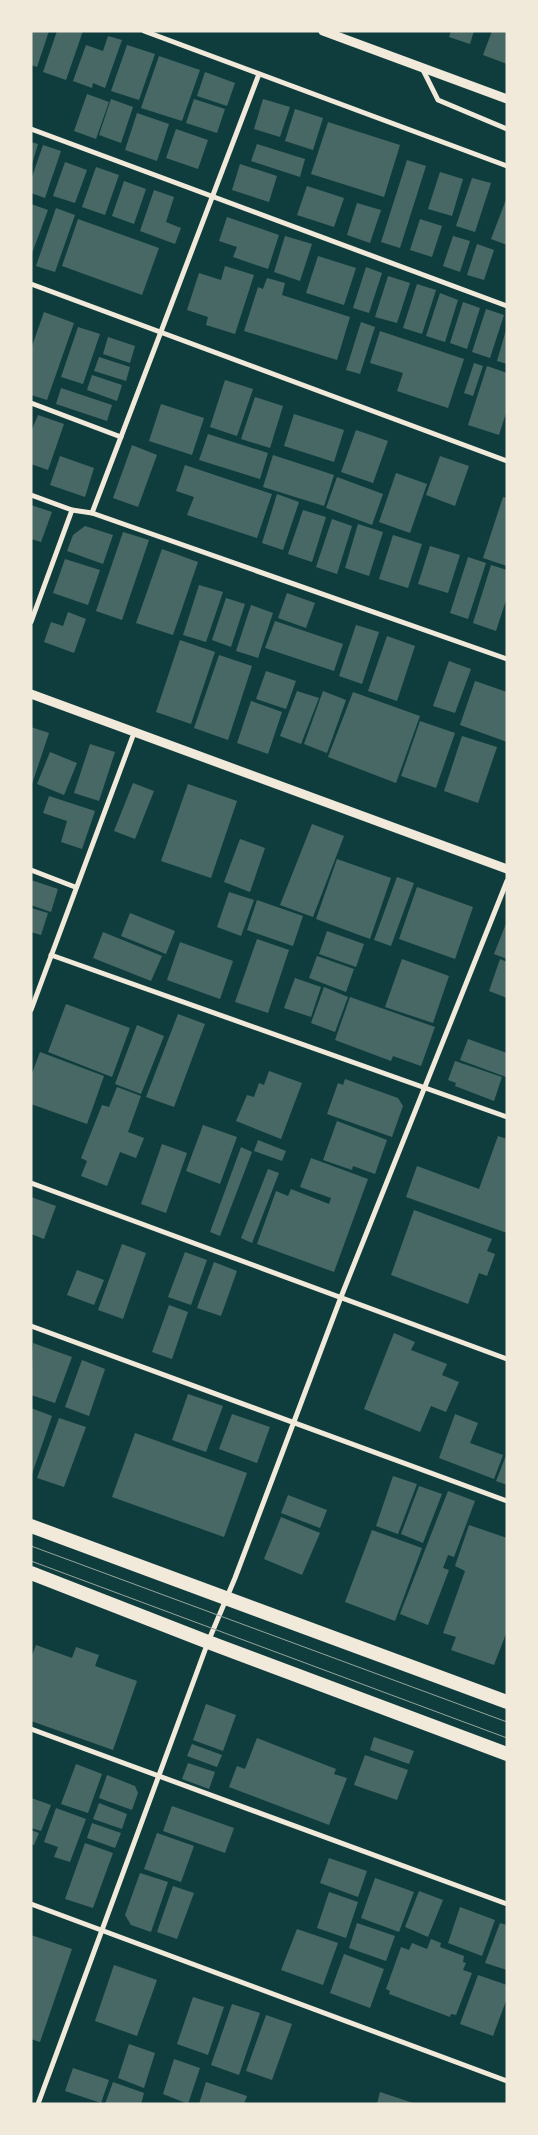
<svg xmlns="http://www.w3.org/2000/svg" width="538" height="2135" font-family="'Roboto Condensed',sans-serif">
<rect width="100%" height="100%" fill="#0f3d3e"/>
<g fill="#486865">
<polygon points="31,31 49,31 37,67 31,65"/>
<polygon points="57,31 83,31 66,80 43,72"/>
<polygon points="451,31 474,31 470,44 449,37"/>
<polygon points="492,31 507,31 507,64 483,55"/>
<polygon points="108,36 122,40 105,88 93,83 92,88 73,81 86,45 103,51"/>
<polygon points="127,45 155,54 139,100 111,91"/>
<polygon points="159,56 200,70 182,121 141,108"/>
<polygon points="205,72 235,83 227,106 197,96"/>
<polygon points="87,94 109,102 96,139 74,131"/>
<polygon points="111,99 133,107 121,143 99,135"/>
<polygon points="194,99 225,109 217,133 186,123"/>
<polygon points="263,99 290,107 280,137 254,129"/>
<polygon points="295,109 323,118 313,150 285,141"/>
<polygon points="137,113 169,124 157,161 125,150"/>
<polygon points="328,122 400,145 384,197 311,174"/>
<polygon points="176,129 208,140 198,169 166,158"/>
<polygon points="31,142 38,144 32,164 31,164"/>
<polygon points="257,144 305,159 300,177 251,161"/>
<polygon points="43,145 61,151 45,198 31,193 31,180"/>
<polygon points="407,160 426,166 400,248 381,242"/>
<polygon points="65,162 87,170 75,203 53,196"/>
<polygon points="240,164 277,176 269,202 232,190"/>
<polygon points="96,167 119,175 105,215 82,207"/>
<polygon points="440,172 463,179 452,216 428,209"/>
<polygon points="472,178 491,183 475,232 456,226"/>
<polygon points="124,181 146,189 134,224 112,216"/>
<polygon points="307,186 344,198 334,227 297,215"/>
<polygon points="154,190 174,197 166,222 181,228 175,244 140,231"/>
<polygon points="507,197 507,245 491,239"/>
<polygon points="357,203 381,210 370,243 347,235"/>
<polygon points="31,204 48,210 31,256"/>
<polygon points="56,208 75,215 55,272 36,266"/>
<polygon points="227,217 279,235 268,269 233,257 237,247 219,241"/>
<polygon points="78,219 159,248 142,295 62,266"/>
<polygon points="420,219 442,226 432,257 410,250"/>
<polygon points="285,236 312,244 300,281 274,272"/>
<polygon points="453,236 470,241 460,272 443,266"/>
<polygon points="477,244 494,250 484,280 467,275"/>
<polygon points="318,256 356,268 344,305 306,293"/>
<polygon points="225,266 254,275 235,334 206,325 208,317 187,310 199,273 221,280"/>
<polygon points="366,267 382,273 369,313 353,308"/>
<polygon points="388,276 410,283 397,323 375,317"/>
<polygon points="267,278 285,283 282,295 350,317 337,360 244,331 258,287 263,289"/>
<polygon points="417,284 436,290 422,334 403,328"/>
<polygon points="440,293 458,300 445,342 426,336"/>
<polygon points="463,302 480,308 467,349 450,343"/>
<polygon points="486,309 504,315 490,358 472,352"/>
<polygon points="44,312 74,323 47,400 31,395 31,349"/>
<polygon points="361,322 375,327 360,374 346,370"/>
<polygon points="78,327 100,334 83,384 61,377"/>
<polygon points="506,330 507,330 507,364 497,361"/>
<polygon points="380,331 464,359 448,408 397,391 403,373 370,363"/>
<polygon points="108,337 135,346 130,363 103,354"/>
<polygon points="99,357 130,367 126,381 94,371"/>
<polygon points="474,363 483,366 473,396 464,393"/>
<polygon points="487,366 507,373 507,410 499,435 468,425"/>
<polygon points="92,375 122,385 117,401 87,390"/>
<polygon points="225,380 253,389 237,436 210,427"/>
<polygon points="61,388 112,405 107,421 56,404"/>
<polygon points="255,397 283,406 270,448 241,439"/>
<polygon points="161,404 204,418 192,455 149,441"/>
<polygon points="294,414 344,430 334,462 284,446"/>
<polygon points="38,415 64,424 48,470 31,464 31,432"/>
<polygon points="356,430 388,441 373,483 341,472"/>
<polygon points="208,434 268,453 260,479 199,460"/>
<polygon points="132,445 157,455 138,507 113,498"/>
<polygon points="273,455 334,475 324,506 263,487"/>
<polygon points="60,456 94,468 85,497 50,485"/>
<polygon points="440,456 469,466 455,506 426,495"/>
<polygon points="185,465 272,494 257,538 187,515 194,497 176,491"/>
<polygon points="396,473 427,484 410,533 379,522"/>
<polygon points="337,477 383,494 372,525 326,508"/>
<polygon points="277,494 299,502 283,550 262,543"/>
<polygon points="503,497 507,498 507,566 483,558"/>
<polygon points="31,505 52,512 41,542 31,539"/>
<polygon points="303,510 326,517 312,562 288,554"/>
<polygon points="332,519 352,526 337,574 316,567"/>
<polygon points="358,524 383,532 369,576 345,568"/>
<polygon points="85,526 113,535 103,564 67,551 73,535"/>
<polygon points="123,532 149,540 122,620 96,611"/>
<polygon points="393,535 422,544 408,588 379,579"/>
<polygon points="430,546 460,555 448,593 418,584"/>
<polygon points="162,549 198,562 173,635 136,623"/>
<polygon points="468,557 486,563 468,619 450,613"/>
<polygon points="65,559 100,570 88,605 53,593"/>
<polygon points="491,565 507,570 507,597 496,631 473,623"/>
<polygon points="199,585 223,592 206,642 183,635"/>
<polygon points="287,593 315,603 306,628 278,618"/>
<polygon points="226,598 245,604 231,647 212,640"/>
<polygon points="251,605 273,613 258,658 236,651"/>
<polygon points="68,612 86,619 74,653 44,642 51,622 63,626"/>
<polygon points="275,621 343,644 334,671 265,648"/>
<polygon points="356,625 379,632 362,684 339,676"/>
<polygon points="387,636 415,646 397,701 368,691"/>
<polygon points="180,640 215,652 191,724 156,712"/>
<polygon points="219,655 252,666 228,740 194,728"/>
<polygon points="449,661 471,669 455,713 433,706"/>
<polygon points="266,671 296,681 286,709 256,699"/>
<polygon points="475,681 507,692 507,742 460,725"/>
<polygon points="297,691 319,698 301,744 280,736"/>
<polygon points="323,691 346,700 327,753 304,744"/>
<polygon points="353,692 420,716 396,783 328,757"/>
<polygon points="251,701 282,712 268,754 237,743"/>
<polygon points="420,721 455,733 436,788 401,776"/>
<polygon points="31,727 49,733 32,784 31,784"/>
<polygon points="462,736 497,747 478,803 444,791"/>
<polygon points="90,744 115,752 99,801 74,793"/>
<polygon points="50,752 77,763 64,795 37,784"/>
<polygon points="133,783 154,791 135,839 114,831"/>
<polygon points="188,784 237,801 211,878 161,861"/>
<polygon points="49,796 95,811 82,849 61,842 67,821 43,813"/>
<polygon points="312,824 344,836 313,917 280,905"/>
<polygon points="240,839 265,848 250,892 224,882"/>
<polygon points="337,859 391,878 370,939 316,919"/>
<polygon points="397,877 414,883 391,946 374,940"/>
<polygon points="31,880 58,889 51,912 31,905"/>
<polygon points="417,887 473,907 455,959 399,939"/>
<polygon points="229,892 254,900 241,936 217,927"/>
<polygon points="257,900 303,916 293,946 247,930"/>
<polygon points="31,908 48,913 41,935 31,932"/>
<polygon points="130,913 175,931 166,954 121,936"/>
<polygon points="507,921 507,959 494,954"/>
<polygon points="327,931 364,944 356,967 319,954"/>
<polygon points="103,932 162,956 151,981 93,958"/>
<polygon points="257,939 289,950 268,1013 235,1002"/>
<polygon points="180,942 233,961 220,999 167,980"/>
<polygon points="317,956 354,969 346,992 309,978"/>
<polygon points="402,959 449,976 433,1023 385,1007"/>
<polygon points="500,959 507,962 507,998 489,991"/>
<polygon points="295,978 321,987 311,1017 284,1008"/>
<polygon points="324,987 348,997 335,1032 311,1023"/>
<polygon points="350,997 435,1027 421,1066 393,1056 391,1061 335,1040"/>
<polygon points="66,1004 130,1028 112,1077 48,1052"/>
<polygon points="178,1014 205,1024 174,1107 146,1097"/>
<polygon points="137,1025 164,1036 141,1094 115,1084"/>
<polygon points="468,1039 507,1053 506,1077 460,1060"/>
<polygon points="40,1052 104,1076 87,1124 31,1104 31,1076"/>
<polygon points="455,1061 502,1077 494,1101 455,1086 456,1083 448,1080"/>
<polygon points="269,1071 302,1083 281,1139 236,1121 247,1095 254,1097 259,1083 264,1085"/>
<polygon points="345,1079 398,1098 403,1106 392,1137 327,1114 338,1083 343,1085"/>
<polygon points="117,1087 141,1096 128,1132 144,1138 136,1158 120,1152 107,1186 81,1176 87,1161 81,1158 102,1105 109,1107"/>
<polygon points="337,1121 387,1140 375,1174 353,1166 352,1170 323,1160"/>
<polygon points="203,1125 237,1137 220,1184 186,1171"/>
<polygon points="498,1136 507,1139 507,1233 406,1197 417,1166 479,1189"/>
<polygon points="258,1140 286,1151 282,1161 254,1151"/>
<polygon points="162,1144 187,1153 166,1213 141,1204"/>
<polygon points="241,1147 252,1152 220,1236 210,1232"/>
<polygon points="311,1158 368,1179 334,1272 257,1244 276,1191 288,1196 291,1189 329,1204 331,1198 300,1187"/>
<polygon points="268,1169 279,1173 252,1243 241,1238"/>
<polygon points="31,1197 56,1206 44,1239 31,1234"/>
<polygon points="414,1210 492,1239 487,1251 495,1254 487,1276 479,1273 468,1304 391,1275"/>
<polygon points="122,1244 146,1253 123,1319 98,1310"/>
<polygon points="185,1252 207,1260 191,1305 168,1297"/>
<polygon points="214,1262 237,1271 221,1316 197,1308"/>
<polygon points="77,1270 104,1280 94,1305 67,1295"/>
<polygon points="169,1305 188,1312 172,1359 152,1352"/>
<polygon points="394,1333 415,1342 411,1350 447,1364 442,1375 459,1382 446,1412 431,1406 420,1432 364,1409"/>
<polygon points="33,1343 72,1357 55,1403 31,1395"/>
<polygon points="82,1360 105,1369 89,1416 65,1407"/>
<polygon points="188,1394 223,1406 206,1452 172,1440"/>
<polygon points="31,1408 52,1416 32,1474 31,1474"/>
<polygon points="232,1414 270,1427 257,1463 219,1449"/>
<polygon points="455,1414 478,1423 470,1443 503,1455 494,1479 439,1458"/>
<polygon points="59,1418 86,1427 64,1487 37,1478"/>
<polygon points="135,1433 247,1473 224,1537 112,1497"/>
<polygon points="507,1453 507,1485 496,1481"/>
<polygon points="393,1476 417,1484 398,1534 376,1526"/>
<polygon points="419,1486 442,1494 423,1543 401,1534"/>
<polygon points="448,1491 475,1501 454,1557 448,1555 443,1568 449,1570 428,1625 400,1614"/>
<polygon points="288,1495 327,1510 320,1528 281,1513"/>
<polygon points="281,1517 320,1533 302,1575 264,1559"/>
<polygon points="469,1525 507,1538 507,1631 494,1665 451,1650 456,1637 443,1633 465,1571 455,1566"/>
<polygon points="372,1530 422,1548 395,1621 345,1602"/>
<polygon points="36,1645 72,1658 76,1647 99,1655 95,1666 137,1681 113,1750 31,1721 31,1658"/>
<polygon points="206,1704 236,1715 223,1751 193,1740"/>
<polygon points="374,1737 414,1751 409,1764 370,1750"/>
<polygon points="257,1738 336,1769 334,1774 347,1778 329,1825 229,1787 237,1766 245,1769"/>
<polygon points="192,1744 222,1755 217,1767 187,1756"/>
<polygon points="365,1755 408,1770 397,1800 354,1785"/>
<polygon points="188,1763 215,1772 209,1789 182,1779"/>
<polygon points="76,1764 102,1774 88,1813 61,1804"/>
<polygon points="107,1775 135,1786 138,1793 132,1810 99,1798"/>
<polygon points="31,1798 51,1805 41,1831 31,1828"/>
<polygon points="99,1803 127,1814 122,1829 93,1819"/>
<polygon points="172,1806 234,1828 225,1853 163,1831"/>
<polygon points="56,1808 86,1819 70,1862 54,1857 58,1847 44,1842"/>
<polygon points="92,1823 121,1833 115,1848 87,1838"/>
<polygon points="31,1830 39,1833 34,1845 31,1844"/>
<polygon points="157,1833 194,1846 181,1882 144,1869"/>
<polygon points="85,1843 113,1853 93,1908 65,1899"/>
<polygon points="329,1858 367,1871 358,1897 320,1883"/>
<polygon points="140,1873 168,1882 151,1932 131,1925 125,1915"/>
<polygon points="375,1878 414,1892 399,1932 361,1918"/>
<polygon points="173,1886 194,1893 177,1939 157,1932"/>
<polygon points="419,1891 443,1900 428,1937 405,1927"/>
<polygon points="329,1892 358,1902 346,1938 317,1928"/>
<polygon points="460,1907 495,1920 482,1956 448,1943"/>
<polygon points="357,1923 395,1936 386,1961 349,1948"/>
<polygon points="500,1923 507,1925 507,1970 485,1963"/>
<polygon points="297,1929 338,1943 323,1985 281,1970"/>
<polygon points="31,1935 72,1949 40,2042 31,2039"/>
<polygon points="431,1939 441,1943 440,1947 464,1956 463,1962 466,1963 463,1970 472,1973 456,2015 451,2014 450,2017 389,1994 390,1991 386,1989 401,1947 409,1950 412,1943 427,1949"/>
<polygon points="344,1954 384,1969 370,2008 330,1993"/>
<polygon points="114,1965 157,1980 137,2036 95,2021"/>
<polygon points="478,1975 507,1985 507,1998 493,2036 460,2024"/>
<polygon points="193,1997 224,2007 208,2055 177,2044"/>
<polygon points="232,2004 260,2013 239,2075 211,2065"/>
<polygon points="266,2015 292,2024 272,2080 246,2071"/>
<polygon points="129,2044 155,2053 144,2088 118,2078"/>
<polygon points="174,2059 200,2068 188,2104 163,2094"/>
<polygon points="73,2068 109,2080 101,2103 65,2091"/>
<polygon points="113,2082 144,2093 141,2104 105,2104"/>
<polygon points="206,2082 247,2096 244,2104 199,2104"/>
<polygon points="380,2092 413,2103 413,2104 377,2104"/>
</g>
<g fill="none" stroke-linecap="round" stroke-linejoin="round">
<g stroke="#f1e9da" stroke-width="5">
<polyline points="144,31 507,166"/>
<polyline points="422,68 438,100 507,129"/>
<polyline points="31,129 507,306"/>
<polyline points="31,284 507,461"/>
<polyline points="31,403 121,437"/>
<polyline points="31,495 72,510 92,513 507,659"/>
<polyline points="92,513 259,74"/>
<polyline points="31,622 72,510"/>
<polyline points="31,870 75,887"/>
<polyline points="51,955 507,1117"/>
<polyline points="31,1010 134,733"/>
<polyline points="31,1183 507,1359"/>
<polyline points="31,1326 507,1501"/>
<polyline points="31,1729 507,1904"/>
<polyline points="31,1904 507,2081"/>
<polyline points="38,2104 208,1642 235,1578 341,1297 507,881"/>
</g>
<g stroke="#f1e9da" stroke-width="9">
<polyline points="323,31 507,99"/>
<polyline points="31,694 507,869"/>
</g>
<g stroke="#f1e9da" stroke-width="14">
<polyline points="31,1526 507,1702"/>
<polyline points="31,1573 208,1642 507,1754"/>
</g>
<g stroke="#97a49c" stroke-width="1">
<polyline points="31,1546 507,1722"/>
<polyline points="31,1561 507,1738"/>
</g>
</g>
<rect width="538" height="2135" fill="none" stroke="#f1e9da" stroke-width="65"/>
</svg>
